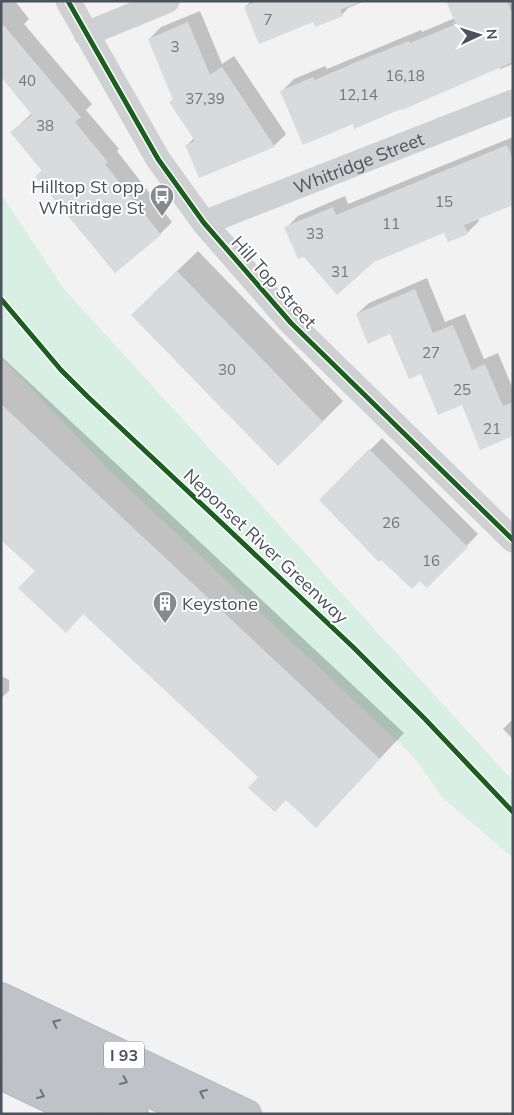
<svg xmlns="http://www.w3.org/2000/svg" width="514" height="1115" font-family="Mulish,sans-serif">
<rect width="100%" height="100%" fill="#f2f2f2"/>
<polygon fill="#d8efe4" points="1,194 64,289 513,781 513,858 443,798 413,756 107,468 1,357"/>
<g fill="#0003">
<polygon points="1,1 15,1 29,19 24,24 92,104 86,110 119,149 117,151 172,222 160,234 37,176 43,170 12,132 32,113 1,70"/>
<polygon points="251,1 365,1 348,8 342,15 313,20 245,7"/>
<polygon points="447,1 513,1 513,64 500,69 499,67 353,123 282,91 294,79 325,66 327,69 421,30 422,32 455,18"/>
<polygon points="200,11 222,64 234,56 286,134 275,145 200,177 187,145 194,138 174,99 149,39 161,27"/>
<polygon points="513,137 513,203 478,218 479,221 467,233 444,231 286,228 298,216 345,196 348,204"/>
<polygon points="198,251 343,401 322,422 153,294"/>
<polygon points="427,278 445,322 465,314 484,359 498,353 513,389 513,435 462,403 422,373 391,332 357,314 369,303"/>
<polygon points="1,356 404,733 316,826 259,777 84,613 66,631 36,571 1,538"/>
<polygon points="382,438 478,534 427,587 321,500"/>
<polygon points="1,676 9,680 9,691 1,698"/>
<polygon points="513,719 513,739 503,729"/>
</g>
<g fill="#d9dadc">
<polygon points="257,1 360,1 360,2 340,10 343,16 315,27 313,22 259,44 244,7"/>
<polygon points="446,1 507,1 513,16 513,62 402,110 401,109 354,129 353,124 303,145 280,91 313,77 315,80 361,60 409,41 410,43 456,24"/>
<polygon points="1,22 81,117 75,122 108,162 105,164 161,235 115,273 35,176 42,171 10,132 32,115 1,77"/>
<polygon points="188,22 210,75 222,67 275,147 199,178 185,145 195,141 169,102 173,100 148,39"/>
<polygon points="507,145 513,159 513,205 464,225 468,234 448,242 444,233 374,262 337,295 304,257 298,259 284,227 333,207 336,215"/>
<polygon points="177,271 323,422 278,466 131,315"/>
<polygon points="415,289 433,333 453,325 472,370 485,364 503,406 513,402 513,436 480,450 462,405 438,415 421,374 409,379 390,334 368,344 356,314"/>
<polygon points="1,404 380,759 316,828 286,800 275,812 248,788 258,777 83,614 66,633 18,588 35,571 1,540"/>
<polygon points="369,449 468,547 427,588 420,581 412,589 381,560 379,562 319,500"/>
</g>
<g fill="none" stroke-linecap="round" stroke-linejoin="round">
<defs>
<g id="motorway">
<polyline points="1,997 247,1114"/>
<polyline points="1,1022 194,1114"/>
<polyline points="1,1050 134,1114"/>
<polyline points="1,1075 82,1114"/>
</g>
</defs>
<use href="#motorway" stroke="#b7bac0" stroke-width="30"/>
<g stroke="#ced0d2" stroke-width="25">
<polyline points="68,1 158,159 204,223 291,323 513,540"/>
<polyline points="86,34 167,1"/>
<path id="s1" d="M204,223L513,102"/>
</g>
<use href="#motorway" stroke="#bfc2c7" stroke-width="28"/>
<defs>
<g id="cycleway">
<polyline points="68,1 158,159 204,223 291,323 513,540"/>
<polyline points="1,299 61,370 88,397 353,647 424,718 513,812"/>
</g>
</defs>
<use href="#cycleway" stroke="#fff" stroke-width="8"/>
<use href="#cycleway" stroke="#1b5e20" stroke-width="5"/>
</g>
<defs><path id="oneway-chevron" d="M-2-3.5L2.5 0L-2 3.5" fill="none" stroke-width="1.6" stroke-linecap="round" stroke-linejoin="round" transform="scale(1.25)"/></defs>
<g stroke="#6d747d">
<use href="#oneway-chevron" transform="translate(56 1023) rotate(-155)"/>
<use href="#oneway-chevron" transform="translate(124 1081) rotate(25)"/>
<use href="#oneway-chevron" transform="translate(203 1093) rotate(-155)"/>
<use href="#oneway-chevron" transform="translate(41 1095) rotate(25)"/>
</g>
<defs>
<symbol id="bus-pin" viewBox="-11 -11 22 30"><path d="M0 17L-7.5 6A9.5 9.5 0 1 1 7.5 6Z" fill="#858a91" stroke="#fff"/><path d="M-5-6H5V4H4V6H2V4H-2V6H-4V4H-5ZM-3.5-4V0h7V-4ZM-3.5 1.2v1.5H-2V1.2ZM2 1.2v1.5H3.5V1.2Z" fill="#fff"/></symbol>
<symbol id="building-pin" viewBox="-11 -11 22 30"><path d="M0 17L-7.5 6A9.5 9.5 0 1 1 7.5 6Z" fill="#858a91" stroke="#fff"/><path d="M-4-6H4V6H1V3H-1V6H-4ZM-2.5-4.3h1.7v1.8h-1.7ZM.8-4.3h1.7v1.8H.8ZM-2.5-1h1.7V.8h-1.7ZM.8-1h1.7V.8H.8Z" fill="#fff"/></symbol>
</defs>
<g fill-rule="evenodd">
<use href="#bus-pin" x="148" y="182" width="28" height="38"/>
<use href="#building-pin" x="151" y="589" width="28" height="38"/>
</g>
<g text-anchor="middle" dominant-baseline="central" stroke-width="4" stroke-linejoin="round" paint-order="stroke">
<g font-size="15" fill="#6f767e">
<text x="268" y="19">7</text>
<text x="175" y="46">3</text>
<text x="405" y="75">16,18</text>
<text x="27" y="80">40</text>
<text x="358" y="94">12,14</text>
<text x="205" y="98">37,39</text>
<text x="45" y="125">38</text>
<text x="444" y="201">15</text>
<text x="391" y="223">11</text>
<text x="315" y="233">33</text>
<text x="340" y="271">31</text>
<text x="431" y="352">27</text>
<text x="227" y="369">30</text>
<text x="462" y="389">25</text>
<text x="492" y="428">21</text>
<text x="391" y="522">26</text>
<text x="431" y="560">16</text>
</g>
<rect fill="#fff" stroke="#80868e" stroke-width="1" x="104" y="1041.5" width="40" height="27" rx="4"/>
<g font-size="16" font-weight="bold" fill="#4a525d">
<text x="124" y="1055">I 93</text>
</g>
<g font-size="18" fill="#4a525d" stroke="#fff">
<text stroke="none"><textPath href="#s1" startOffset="166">Whitridge Street</textPath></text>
<text transform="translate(274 282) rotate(48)">Hill Top Street</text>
<text transform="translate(266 546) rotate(43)">Neponset River Greenway</text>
</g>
<g font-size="18" fill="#4a525d" stroke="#fff" text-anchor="end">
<text x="144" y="186">Hilltop St opp<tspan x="144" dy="21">Whitridge St</tspan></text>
<text x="182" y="603" text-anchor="start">Keystone</text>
</g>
</g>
<rect width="514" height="1115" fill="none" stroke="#4a525d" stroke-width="5"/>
<g transform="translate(479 35) rotate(86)" stroke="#ffffff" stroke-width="4" paint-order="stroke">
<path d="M0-4L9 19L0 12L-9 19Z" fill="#4a525d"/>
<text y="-8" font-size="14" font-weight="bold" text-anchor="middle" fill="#4a525d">N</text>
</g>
</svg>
